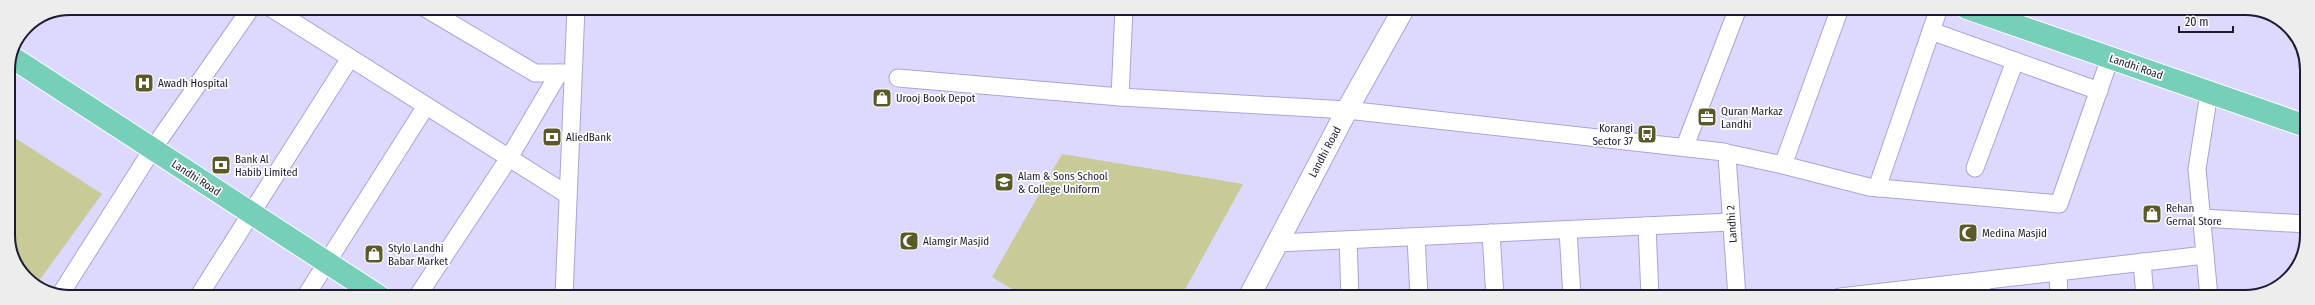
<svg xmlns="http://www.w3.org/2000/svg" width="2315" height="305" font-family="'Fira Sans Condensed',sans-serif">
<rect width="100%" height="100%" fill="#ddd9fe"/>
<g fill="#c8cb98">
<polygon points="9,134 102,194 36,285 29,282 10,251"/>
<polygon points="1062,154 1243,184 1181,297 1025,297 992,277"/>
</g>
<g fill="none" stroke-linecap="round" stroke-linejoin="round">
<defs>
<g id="minor">
<polyline points="271,8 568,195"/>
<polyline points="425,8 535,73 568,73"/>
<polyline points="1931,31 2099,91"/>
<polyline points="898,78 1120,97 1347,110 1724,152 1727,156 1737,297"/>
<polyline points="1120,97 1124,8"/>
<polyline points="1685,146 1738,8"/>
<polyline points="1727,153 1783,165 1840,8"/>
<polyline points="1783,165 1869,187 2059,204 2110,58"/>
<polyline points="1975,168 2015,61"/>
<polyline points="1877,188 1939,8"/>
<polyline points="2202,218 2306,224"/>
<polyline points="1647,226 1650,297"/>
<polyline points="1568,230 1572,297"/>
<polyline points="1491,233 1495,297"/>
<polyline points="1416,237 1419,297"/>
<polyline points="1348,240 1350,297"/>
<polyline points="1277,243 1731,222"/>
<polyline points="2142,262 2145,297"/>
<polyline points="2058,272 2059,297"/>
<polyline points="1981,281 1982,297"/>
<polyline points="60,295 152,150 251,8"/>
<polyline points="198,297 350,58"/>
<polyline points="305,297 426,106"/>
<polyline points="417,297 509,158 559,73"/>
<polyline points="564,297 576,8"/>
<polyline points="1840,297 2205,255"/>
<polyline points="2209,297 2197,169 2209,93"/>
</g>
<polyline id="tertiary" points="1249,297 1347,110 1404,8"/>
<g id="primary">
<polyline points="1967,8 2306,126"/>
<polyline points="13,58 380,297"/>
</g>
</defs>
<use href="#minor" stroke="#aba3dd" stroke-width="19"/>
<use href="#tertiary" stroke="#aba3dd" stroke-width="23"/>
<use href="#primary" stroke="#fff" stroke-width="24"/>
<use href="#minor" stroke="#fff" stroke-width="17"/>
<use href="#tertiary" stroke="#fff" stroke-width="21"/>
<use href="#primary" stroke="#78cfb9" stroke-width="22"/>
</g>
<defs>
<symbol id="hospital-square" viewBox="-11 -11 22 22"><rect x="-9" y="-9" width="18" height="18" rx="4" fill="#595a28" stroke="#fff"/><path d="M-5-5h3v3.5h4V-5h3V5h-3V1.5h-4V5h-3Z" fill="#fff"/></symbol>
<symbol id="shop-square" viewBox="-11 -11 22 22"><rect x="-9" y="-9" width="18" height="18" rx="4" fill="#595a28" stroke="#fff"/><path d="M-5-2.5h2.3a2.7 3.5 0 0 1 5.4 0H5L5.5 6h-11ZM-1.5-2.5h3a1.5 2.3 0 0 0-3 0Z" fill="#fff"/></symbol>
<symbol id="office-square" viewBox="-11 -11 22 22"><rect x="-9" y="-9" width="18" height="18" rx="4" fill="#595a28" stroke="#fff"/><path d="M-6-3h4V-5.5h4V-3h4V5H-6ZM-1-4.5V-3h2v-1.5ZM-6 0V1H6V0Z" fill="#fff"/></symbol>
<symbol id="bus-square" viewBox="-11 -11 22 22"><rect x="-9" y="-9" width="18" height="18" rx="4" fill="#595a28" stroke="#fff"/><path d="M-5-6H5V4H4V6H2V4H-2V6H-4V4H-5ZM-3.5-4V0h7V-4ZM-3.5 1.2v1.5H-2V1.2ZM2 1.2v1.5H3.5V1.2Z" fill="#fff"/></symbol>
<symbol id="bank-square" viewBox="-11 -11 22 22"><rect x="-9" y="-9" width="18" height="18" rx="4" fill="#595a28" stroke="#fff"/><path d="M-6-4H6V4H-6ZM0-2.3a2.3 2.3 0 1 0 0 4.6a2.3 2.3 0 1 0 0-4.6Z" fill="#fff"/></symbol>
<symbol id="school-square" viewBox="-11 -11 22 22"><rect x="-9" y="-9" width="18" height="18" rx="4" fill="#595a28" stroke="#fff"/><path d="M0-5L7-2L0 1L-7-2ZM-4 1L0 2.5L4 1V4Q0 6-4 4Z" fill="#fff"/></symbol>
<symbol id="mosque-square" viewBox="-11 -11 22 22"><rect x="-9" y="-9" width="18" height="18" rx="4" fill="#595a28" stroke="#fff"/><path d="M3.5-4.9A6 6 0 1 0 3.5 4.9A5 5 0 1 1 3.5-4.9Z" fill="#fff"/></symbol>
</defs>
<g fill-rule="evenodd">
<use href="#hospital-square" x="133" y="72" width="22" height="22"/>
<use href="#shop-square" x="871" y="87" width="22" height="22"/>
<use href="#office-square" x="1696" y="106" width="22" height="22"/>
<use href="#bus-square" x="1636" y="123" width="22" height="22"/>
<use href="#bank-square" x="541" y="126" width="22" height="22"/>
<use href="#bank-square" x="210" y="154" width="22" height="22"/>
<use href="#school-square" x="993" y="171" width="22" height="22"/>
<use href="#shop-square" x="2141" y="203" width="22" height="22"/>
<use href="#mosque-square" x="1957" y="222" width="22" height="22"/>
<use href="#mosque-square" x="898" y="230" width="22" height="22"/>
<use href="#shop-square" x="363" y="243" width="22" height="22"/>
</g>
<g text-anchor="middle" dominant-baseline="central" stroke-width="3.5" stroke-linejoin="round" paint-order="stroke">
<g font-size="11" fill="#1e1a30" stroke="#fff">
<text transform="translate(2136 67) rotate(19)">Landhi Road</text>
<text transform="translate(1325 152) rotate(-62)">Landhi Road</text>
<text transform="translate(196 178) rotate(33)">Landhi Road</text>
<text transform="translate(1732 224) rotate(-94)">Landhi 2</text>
</g>
<g font-size="11" fill="#1e1a30" stroke="#fff" text-anchor="start">
<text x="158" y="83">Awadh Hospital</text>
<text x="896" y="98">Urooj Book Depot</text>
<text x="1721" y="111">Quran Markaz<tspan x="1721" dy="13">Landhi</tspan></text>
<text x="1633" y="128" text-anchor="end">Korangi<tspan x="1633" dy="13">Sector 37</tspan></text>
<text x="566" y="137">AliedBank</text>
<text x="235" y="159">Bank Al<tspan x="235" dy="13">Habib Limited</tspan></text>
<text x="1018" y="176">Alam &amp; Sons School<tspan x="1018" dy="13">&amp; College Uniform</tspan></text>
<text x="2166" y="208">Rehan<tspan x="2166" dy="13">Gernal Store</tspan></text>
<text x="1982" y="233">Medina Masjid</text>
<text x="923" y="241">Alamgir Masjid</text>
<text x="388" y="248">Stylo Landhi<tspan x="388" dy="13">Babar Market</tspan></text>
</g>
</g>
<path d="M0 0H2315V305H0ZM70 15H2245A55 55 0 0 1 2300 70V235A55 55 0 0 1 2245 290H70A55 55 0 0 1 15 235V70A55 55 0 0 1 70 15Z" fill="#ededee" fill-rule="evenodd"/>
<path fill="none" stroke="#1e1a30" stroke-width="2" d="M70 15H2245A55 55 0 0 1 2300 70V235A55 55 0 0 1 2245 290H70A55 55 0 0 1 15 235V70A55 55 0 0 1 70 15Z"/>
<path d="M2179 26v6h54v-6" fill="none" stroke="#1e1a30" stroke-width="2"/>
<text x="2185" y="26" font-size="12" fill="#1e1a30" stroke="#ffffff" stroke-width="3" paint-order="stroke">20 m</text>
</svg>
